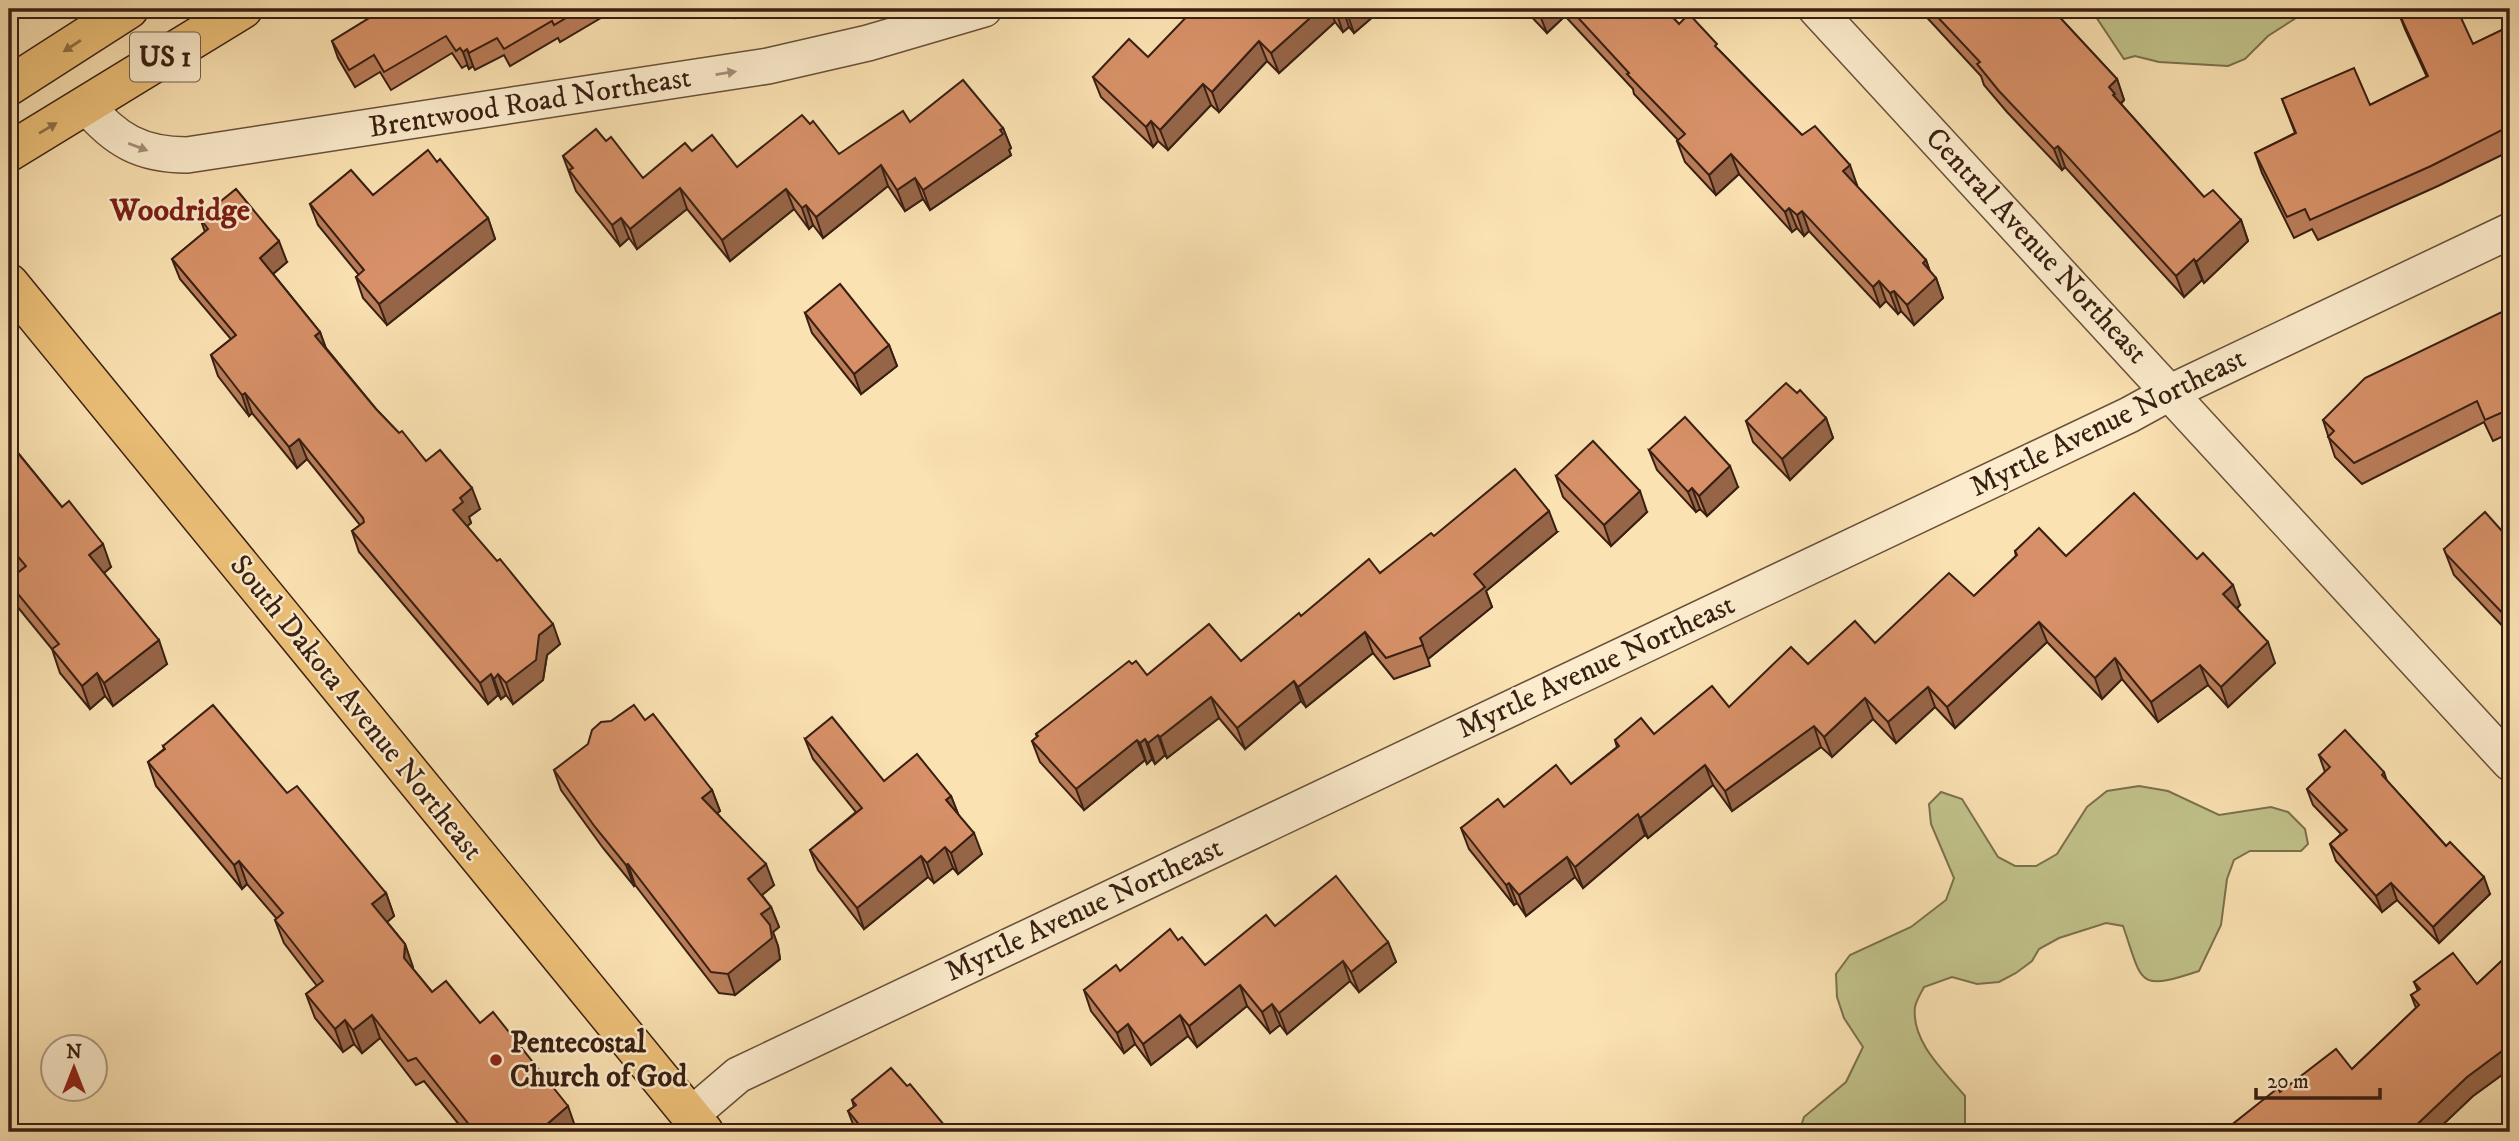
<svg xmlns="http://www.w3.org/2000/svg" width="2519" height="1141" font-family="'IM FELL DW Pica',serif">
<rect width="100%" height="100%" fill="#fbe2b2"/>
<filter id="stains"><feTurbulence type="fractalNoise" baseFrequency=".00286" numOctaves="4"/><feColorMatrix values="0 0 0 0 .2 0 0 0 0 .09 0 0 0 0 .02 0 0 0 .5 -.17"/></filter>
<radialGradient id="worn" r=".72"><stop offset=".6" stop-color="#630" stop-opacity="0"/><stop offset="1" stop-color="#630" stop-opacity=".3"/></radialGradient>
<g fill="#c1c28a" stroke="#7c704e" stroke-width="2">
<polygon points="2065,9 2310,9 2268,36 2245,59 2228,66 2159,62 2135,56 2124,59 2096,17 2075,16"/>
<path d="M2139,786L2168,791L2219,815L2271,807L2288,812L2305,829L2308,844L2301,851H2250L2234,860L2227,879L2221,925L2199,971C2136,992 2143,983 2123,926L2106,923L2059,938L2039,949L2032,961L2016,973L1999,982L1977,984L1952,977L1924,987C1921,993 1916,1001 1915,1007C1911,1042 1945,1072 1965,1096V1132H1799L1804,1117L1846,1082L1863,1047L1844,1018L1837,997L1836,974L1850,955L1911,927L1946,900L1954,878L1931,824L1929,804L1941,792L1962,799L1998,857L2015,866H2036L2057,854L2087,807L2107,791Z"/>
</g>
<g fill="none" stroke-linecap="round" stroke-linejoin="round">
<defs>
<g id="minor">
<polyline points="1816,9 2510,763"/>
<path d="M86,105C115,140 141,155 187,155L768,66L868,43L984,9"/>
<polyline points="690,1132 690,1116 738,1075 2129,415 2171,392 2510,231"/>
</g>
<g id="primary">
<polyline points="9,86 129,9"/>
<polyline points="9,152 243,9"/>
<polyline points="9,283 704,1132"/>
</g>
</defs>
<use href="#minor" stroke="#69503a" stroke-width="38"/>
<use href="#primary" stroke="#381f12" stroke-width="41"/>
<use href="#minor" stroke="#fceccd" stroke-width="35"/>
<use href="#primary" stroke="#eec179" stroke-width="38"/>
</g>
<g fill="#b97c59" stroke="#381f12" stroke-width="2">
<polygon points="384,9 616,9 560,42 558,38 510,66 504,55 475,70 473,66 469,69 467,65 462,68 452,53 391,90 380,72 355,87 338,58 332,41"/>
<polygon points="1214,9 1382,9 1354,33 1349,27 1343,32 1335,22 1279,73 1267,61 1219,112 1211,105 1168,150 1158,141 1153,147 1101,97 1093,77 1148,57 1208,15"/>
<polygon points="1524,9 1665,9 1679,24 1719,50 1802,135 1857,185 1856,186 1926,260 1930,272 1936,278 1943,298 1914,325 1901,311 1898,314 1886,301 1880,307 1809,231 1804,236 1797,228 1792,232 1739,174 1716,195 1685,162 1677,141 1678,140 1634,94 1633,89 1565,16 1547,33"/>
<polygon points="1919,9 2052,9 2117,79 2124,100 2121,104 2204,197 2241,220 2248,241 2204,283 2202,280 2184,297 2065,167 2062,170 2007,112 1984,85 1981,76"/>
<polygon points="2397,9 2473,44 2510,26 2510,151 2438,186 2318,240 2312,229 2294,238 2262,173 2255,153 2295,133 2282,99 2370,105 2427,77 2405,29"/>
<polygon points="910,122 1003,128 1011,148 1009,150 1011,155 930,210 923,199 905,211 888,186 823,238 813,225 809,229 794,209 730,261 687,209 637,249 629,238 620,246 576,191 563,156 606,141 643,178 692,151 737,167 839,154"/>
<polygon points="437,162 488,218 495,239 387,325 363,298 356,277 359,275 318,225 310,204 373,195"/>
<polygon points="200,218 287,262 273,274 320,332 326,348 376,409 426,461 480,509 469,517 471,523 467,526 560,644 547,655 543,680 513,704 506,695 501,699 498,695 488,704 359,552 352,531 360,525 307,459 297,468 252,413 249,416 218,376 211,355 231,339 180,279 172,259 205,232"/>
<polygon points="2510,308 2510,433 2493,441 2484,422 2362,484 2335,457 2323,420"/>
<polygon points="805,313 889,345 897,366 861,394 812,333"/>
<polygon points="1797,393 1826,418 1833,438 1790,480 1753,442 1746,421"/>
<polygon points="9,442 111,567 104,573 167,664 113,706 105,696 90,709 60,673 52,649 16,605 9,586 9,580 19,572 9,559"/>
<polygon points="1649,450 1738,487 1707,516 1700,509 1696,512 1657,470"/>
<polygon points="1556,476 1647,512 1611,546 1563,497"/>
<polygon points="1557,532 1486,591 1492,607 1428,659 1430,666 1394,679 1373,653 1306,707 1301,701 1245,749 1219,718 1167,758 1165,755 1155,764 1152,759 1147,764 1145,760 1084,810 1040,762 1032,741 1037,737 1036,734 1132,664 1147,675 1241,661 1301,616 1380,573 1434,536"/>
<polygon points="2510,540 2510,634 2454,575 2444,549"/>
<polygon points="2015,551 2066,556 2240,605 2237,609 2275,663 2228,707 2208,685 2158,722 2122,679 2102,699 2047,642 1955,728 1935,707 1896,743 1873,719 1832,757 1821,747 1732,811 1713,785 1648,838 1645,835 1583,888 1575,877 1526,916 1517,903 1514,905 1469,849 1461,828 1504,807 1571,784 1617,747 1615,740 1654,734 1729,707 1808,664 1875,643 1974,596 2016,556"/>
<polygon points="645,720 712,790 720,811 717,813 774,885 762,895 771,907 779,927 773,932 778,946 780,959 735,995 719,993 635,885 634,886 603,848 561,790 554,770"/>
<polygon points="805,739 884,781 951,796 958,814 982,854 958,874 953,868 934,883 928,877 864,929 818,870 810,850 856,812 813,759"/>
<polygon points="163,746 287,793 386,893 394,916 387,922 405,944 413,969 432,992 480,1023 576,1129 573,1132 465,1132 424,1081 416,1085 380,1038 362,1053 354,1044 343,1052 315,1018 306,994 317,986 284,943 275,920 277,919 247,884 242,889 156,786 148,762 164,749"/>
<polygon points="2319,755 2384,772 2387,781 2490,894 2439,943 2397,900 2382,912 2336,861 2330,844 2341,834 2313,805 2307,789 2325,772"/>
<polygon points="1275,926 1388,942 1396,962 1359,992 1350,981 1287,1034 1280,1025 1270,1033 1247,1006 1197,1047 1188,1036 1151,1065 1135,1044 1124,1053 1091,1011 1084,990 1178,940 1205,965"/>
<polygon points="2510,953 2510,1069 2473,1096 2435,1132 2218,1132 2225,1130 2280,1092 2352,1069 2416,1008 2411,995 2418,991 2414,982 2477,984"/>
<polygon points="907,1086 950,1132 856,1132 848,1111 854,1107 852,1100"/>
</g>
<g fill="#966548" stroke="#381f12" stroke-width="2">
<polygon points="732,9 749,9 735,18"/>
<polygon points="1320,9 1330,9 1335,22 1279,73 1271,53"/>
<polygon points="1339,9 1343,9 1349,27 1343,32 1336,12"/>
<polygon points="1351,9 1382,9 1354,33 1347,13"/>
<polygon points="1543,9 1562,9 1565,16 1547,33 1539,13"/>
<polygon points="1259,41 1267,61 1219,112 1212,92"/>
<polygon points="467,49 473,66 469,69 463,52"/>
<polygon points="2117,79 2124,100 2119,105 2109,87"/>
<polygon points="1203,84 1211,105 1168,150 1160,130"/>
<polygon points="1151,121 1158,141 1153,147 1146,127"/>
<polygon points="1003,128 1011,148 1009,150 1011,155 930,210 923,190"/>
<polygon points="2058,146 2065,167 2062,170 2054,149"/>
<polygon points="1731,154 1739,174 1716,195 1709,175"/>
<polygon points="881,165 888,186 823,238 816,217"/>
<polygon points="1850,165 1857,185 1850,191 1843,171"/>
<polygon points="915,178 923,199 905,211 897,190"/>
<polygon points="680,188 687,209 637,249 630,229"/>
<polygon points="786,189 794,209 730,261 722,240"/>
<polygon points="806,205 813,225 809,229 802,208"/>
<polygon points="1789,208 1797,228 1792,232 1785,212"/>
<polygon points="1802,211 1809,231 1804,236 1797,215"/>
<polygon points="488,218 495,239 387,325 379,304"/>
<polygon points="621,218 629,238 620,246 612,225"/>
<polygon points="2241,220 2248,241 2204,283 2196,262"/>
<polygon points="279,241 287,262 267,279 260,258"/>
<polygon points="2194,259 2202,280 2184,297 2176,276"/>
<polygon points="1926,260 1933,280 1936,278 1943,298 1914,325 1907,305 1923,263"/>
<polygon points="1879,281 1886,301 1880,307 1873,287"/>
<polygon points="1894,291 1901,311 1898,314 1890,293"/>
<polygon points="320,332 327,353 315,336"/>
<polygon points="889,345 897,366 861,394 854,374"/>
<polygon points="245,393 252,413 249,416 242,395"/>
<polygon points="1826,418 1833,438 1790,480 1782,459"/>
<polygon points="299,439 307,459 297,468 289,447"/>
<polygon points="1730,466 1738,487 1707,516 1699,496"/>
<polygon points="472,488 480,509 469,517 471,523 461,531 453,510 460,498"/>
<polygon points="1692,488 1700,509 1696,512 1688,492"/>
<polygon points="1640,491 1647,512 1611,546 1604,525"/>
<polygon points="1549,511 1557,532 1486,591 1492,607 1428,659 1420,638 1474,574"/>
<polygon points="103,544 111,567 98,578 89,555"/>
<polygon points="2233,585 2240,605 2230,614 2223,594"/>
<polygon points="2039,622 2047,642 1955,728 1947,707"/>
<polygon points="553,624 560,644 547,655 543,680 513,704 506,683 539,635"/>
<polygon points="1365,632 1373,653 1306,707 1298,687"/>
<polygon points="159,640 167,664 113,706 104,683"/>
<polygon points="2268,642 2275,663 2228,707 2221,687"/>
<polygon points="2115,658 2122,679 2102,699 2095,678"/>
<polygon points="2200,665 2208,685 2158,722 2151,702"/>
<polygon points="97,673 105,696 90,709 82,686"/>
<polygon points="491,674 498,695 488,704 480,683"/>
<polygon points="498,674 506,695 501,699 494,679"/>
<polygon points="1294,681 1301,701 1245,749 1237,728"/>
<polygon points="1928,687 1935,707 1896,743 1888,722"/>
<polygon points="1211,697 1219,718 1167,758 1160,737"/>
<polygon points="1865,698 1873,719 1832,757 1824,737"/>
<polygon points="1814,726 1821,747 1732,811 1725,791"/>
<polygon points="1158,735 1165,755 1155,764 1148,743"/>
<polygon points="1145,739 1152,759 1147,764 1140,743"/>
<polygon points="1137,740 1145,760 1084,810 1076,789"/>
<polygon points="1705,765 1713,785 1648,838 1640,818"/>
<polygon points="712,790 720,811 710,819 702,798"/>
<polygon points="951,796 959,816 946,800"/>
<polygon points="1638,814 1645,835 1583,888 1575,867"/>
<polygon points="974,833 982,854 958,874 951,853"/>
<polygon points="945,847 953,868 934,883 927,863"/>
<polygon points="921,856 928,877 864,929 857,908"/>
<polygon points="1567,857 1575,877 1526,916 1519,895"/>
<polygon points="239,861 247,884 242,889 234,865"/>
<polygon points="628,864 635,885 634,886 626,865"/>
<polygon points="766,864 774,885 756,900 748,879"/>
<polygon points="2484,877 2490,894 2439,943 2433,927"/>
<polygon points="1509,883 1517,903 1514,905 1506,885"/>
<polygon points="2391,883 2397,900 2382,912 2376,896"/>
<polygon points="386,893 394,916 380,928 372,904"/>
<polygon points="771,907 779,927 773,932 778,946 780,959 735,995 728,974 761,914"/>
<polygon points="1388,942 1396,962 1359,992 1351,972"/>
<polygon points="405,944 413,967 413,981 404,958"/>
<polygon points="1343,961 1350,981 1287,1034 1279,1013"/>
<polygon points="1240,985 1247,1006 1197,1047 1189,1026"/>
<polygon points="1272,1004 1280,1025 1270,1033 1262,1012"/>
<polygon points="372,1015 380,1038 362,1053 353,1030"/>
<polygon points="1180,1015 1188,1036 1151,1065 1143,1044"/>
<polygon points="345,1020 354,1044 343,1052 335,1029"/>
<polygon points="1128,1024 1135,1044 1124,1053 1117,1033"/>
<polygon points="2510,1045 2510,1069 2473,1096 2435,1132 2410,1132 2410,1131 2467,1077"/>
<polygon points="568,1106 576,1129 573,1132 538,1132"/>
</g>
<g fill="#d79067" stroke="#381f12" stroke-width="2">
<polygon points="384,9 581,9 554,25 552,21 504,49 497,38 469,53 467,49 463,52 460,48 456,51 446,36 384,72 374,55 349,70 332,41"/>
<polygon points="1194,9 1201,9 1208,15 1214,9 1320,9 1271,53 1259,41 1212,92 1203,84 1160,130 1151,121 1146,127 1093,77 1129,39 1148,57"/>
<polygon points="1570,9 1665,9 1679,24 1689,14 1717,44 1715,46 1802,135 1815,126 1850,165 1843,171 1926,260 1923,263 1936,278 1907,305 1894,291 1890,293 1879,281 1873,287 1802,211 1797,215 1789,208 1785,212 1731,154 1709,175 1677,141 1685,134 1627,74 1629,73"/>
<polygon points="1930,9 2052,9 2117,79 2109,87 2115,94 2113,95 2204,197 2213,190 2241,220 2196,262 2194,259 2176,276 2058,146 2054,149 1999,91 1977,64 1980,62"/>
<polygon points="2397,9 2457,9 2473,44 2510,26 2510,126 2431,166 2310,220 2305,209 2287,217 2255,153 2296,133 2282,99 2354,68 2370,105 2428,76"/>
<polygon points="963,80 1003,128 1000,130 1003,134 923,190 915,178 897,190 881,165 816,217 806,205 802,208 786,189 722,240 680,188 630,229 621,218 612,225 569,170 573,168 563,156 596,129 606,141 611,137 643,178 685,143 692,151 712,135 737,167 802,115 810,124 813,121 839,154 903,111 910,122"/>
<polygon points="428,150 437,162 440,159 488,218 379,304 356,277 364,270 310,204 351,170 373,195"/>
<polygon points="236,189 279,241 260,258 320,332 315,336 376,409 399,433 402,431 426,461 440,450 472,488 460,498 463,502 453,510 497,561 500,559 553,624 539,635 536,660 506,683 498,674 494,679 491,674 480,683 352,531 364,522 363,518 299,439 289,447 245,393 242,395 211,355 236,335 172,259 208,229 200,218"/>
<polygon points="840,284 889,345 854,374 805,313"/>
<polygon points="2510,308 2510,409 2485,420 2477,401 2354,463 2328,437 2334,431 2323,420 2365,378"/>
<polygon points="1786,383 1797,393 1800,390 1826,418 1782,459 1746,421"/>
<polygon points="1685,417 1730,466 1699,496 1692,488 1688,492 1649,450"/>
<polygon points="1593,441 1640,491 1604,525 1556,476"/>
<polygon points="9,442 62,507 69,501 103,544 89,555 159,640 104,683 97,673 82,686 52,649 59,644 9,583 9,580 26,566 9,546"/>
<polygon points="1515,469 1549,511 1474,574 1485,587 1420,638 1423,645 1386,658 1365,632 1298,687 1294,681 1237,728 1211,697 1160,737 1158,735 1148,743 1145,739 1140,743 1137,740 1076,789 1032,741 1038,736 1036,734 1129,661 1132,664 1136,661 1147,675 1209,624 1241,661 1299,613 1301,616 1369,559 1380,573 1431,533 1434,536"/>
<polygon points="2134,493 2197,559 2203,553 2233,585 2223,594 2268,642 2221,687 2200,665 2151,702 2115,658 2095,678 2039,622 1947,707 1928,687 1888,722 1865,698 1824,737 1814,726 1725,791 1705,765 1640,818 1638,814 1575,867 1567,857 1519,895 1509,883 1506,885 1461,828 1498,799 1504,807 1556,765 1571,784 1619,746 1615,740 1641,718 1654,734 1712,686 1729,707 1791,647 1808,664 1855,621 1875,643 1949,573 1974,596 2017,555 2015,551 2039,528 2066,556"/>
<polygon points="2485,512 2510,540 2510,548 2509,549 2510,550 2510,621 2446,554 2444,549"/>
<polygon points="213,705 287,793 297,786 386,893 372,904 405,944 404,958 432,992 446,981 480,1023 493,1012 568,1106 538,1132 489,1132 488,1131 486,1132 475,1132 416,1058 408,1061 372,1015 353,1030 345,1020 335,1029 306,994 323,981 275,920 283,913 239,861 234,865 148,762 165,749 163,746"/>
<polygon points="634,705 645,720 653,714 712,790 702,798 766,864 748,879 771,907 761,914 770,925 772,938 728,974 711,972 628,864 626,865 595,827 554,770 588,744 592,730 601,722 611,721"/>
<polygon points="832,717 884,781 917,754 951,796 946,800 974,833 951,853 945,847 927,863 921,856 857,908 810,850 862,808 805,739"/>
<polygon points="2345,730 2384,772 2382,775 2446,846 2450,842 2484,877 2433,927 2391,883 2376,896 2330,844 2347,830 2307,789 2330,767 2319,755"/>
<polygon points="1336,876 1388,942 1351,972 1343,961 1279,1013 1272,1004 1262,1012 1240,985 1189,1026 1180,1015 1143,1044 1128,1024 1117,1033 1084,990 1116,965 1120,971 1170,929 1178,940 1182,937 1205,965 1266,915 1275,926"/>
<polygon points="2453,953 2477,984 2510,953 2510,1045 2467,1077 2410,1131 2411,1132 2218,1132 2224,1127 2225,1130 2278,1088 2280,1092 2336,1049 2352,1069 2419,1005 2411,995 2420,989 2414,982"/>
<polygon points="891,1068 907,1086 910,1084 950,1132 865,1132 848,1111 856,1105 852,1100"/>
</g>
<defs><path id="oneway-solid" d="M-6-.8H1V-3.2L6.5 0L1 3.2V.8H-6Z" transform="scale(1.75)"/></defs>
<g fill="#937046">
<use href="#oneway-solid" transform="translate(72 46) rotate(147)"/>
<use href="#oneway-solid" transform="translate(48 128) rotate(-31)"/>
</g>
<g fill="#a49079">
<use href="#oneway-solid" transform="translate(726 73) rotate(-9)"/>
<use href="#oneway-solid" transform="translate(138 147) rotate(21)"/>
</g>
<circle fill="#8f2418" stroke="#fceccd" stroke-width="2.5" cx="496" cy="1060" r="7"/>
<g text-anchor="middle" dominant-baseline="central" stroke-width="5" stroke-linejoin="round" paint-order="stroke">
<rect fill="#fceccd" stroke="#735c4a" stroke-width="2" x="130" y="32.5" width="70" height="49" rx="5"/>
<g font-size="28" font-weight="bold" fill="#381f12">
<text x="165" y="57">US 1</text>
</g>
<g font-size="30" fill="#381f12" stroke="#fceccd">
<text transform="translate(530 103) rotate(-9)">Brentwood Road Northeast</text>
<text transform="translate(2036 246) rotate(47)">Central Avenue Northeast</text>
<text transform="translate(2108 423) rotate(-26)">Myrtle Avenue Northeast</text>
<text transform="translate(1596 667) rotate(-25)">Myrtle Avenue Northeast</text>
<text transform="translate(356 708) rotate(51)">South Dakota Avenue Northeast</text>
<text transform="translate(1084 910) rotate(-25)">Myrtle Avenue Northeast</text>
</g>
<g font-size="30" font-weight="bold" fill="#381f12" stroke="#fceccd" text-anchor="start">
<text x="510" y="1043">Pentecostal<tspan x="510" dy="34">Church of God</tspan></text>
</g>
<g font-size="32" font-weight="bold" fill="#7a1f14" stroke="#fceccd">
<text x="180" y="211">Woodridge</text>
</g>
</g>
<rect width="2519" height="1141" fill="none" stroke="#fbe2b2" stroke-width="35"/>
<rect x="10" y="10" width="2498" height="1120" fill="none" stroke="#381f12" stroke-width="3.5"/>
<rect x="18" y="18" width="2484" height="1106" fill="none" stroke="#381f12" stroke-width="2"/>
<g transform="translate(74 1068)"><circle r="33" fill="#fceccd" stroke="#ae9a82" stroke-width="2"/>
<path d="M0-5L12 26L0 18L-12 26Z" fill="#8f2418"/>
<text y="-10" font-size="19" font-weight="bold" text-anchor="middle" fill="#381f12">N</text>
</g>
<path d="M2256 1088v10h124v-10" fill="none" stroke="#381f12" stroke-width="3.5"/>
<text x="2267" y="1088" font-size="21" fill="#381f12" stroke="#fceccd" stroke-width="5" paint-order="stroke">20 m</text>
<rect width="100%" height="100%" filter="url(#stains)"/>
<rect width="100%" height="100%" fill="url(#worn)"/>
</svg>
